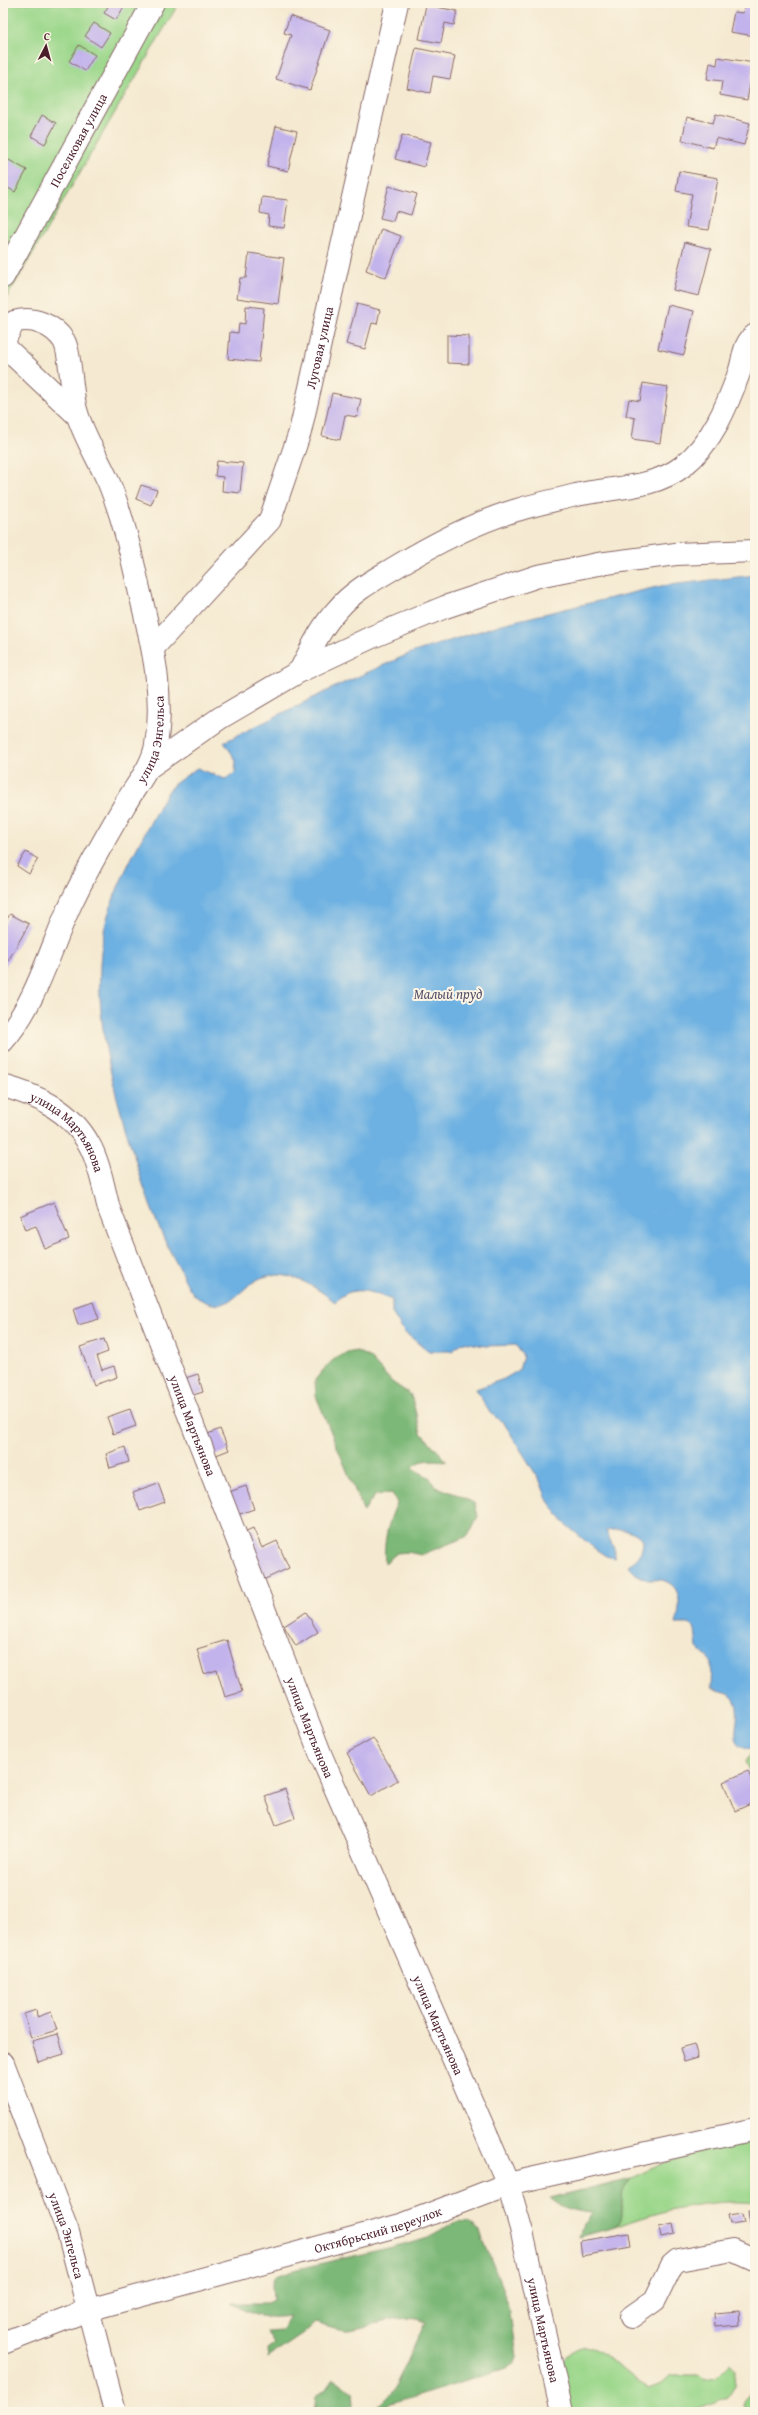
<svg xmlns="http://www.w3.org/2000/svg" width="758" height="2415" font-family="'Gentium Book Plus',serif">
<rect width="100%" height="100%" fill="#fcf5e5"/>
<filter id="ink" filterUnits="userSpaceOnUse"><feTurbulence type="fractalNoise" baseFrequency=".025" numOctaves="2"/><feDisplacementMap in="SourceGraphic" scale="8" xChannelSelector="R" yChannelSelector="G"/><feConvolveMatrix kernelMatrix="1 2 1 2 8 2 1 2 1" color-interpolation-filters="sRGB"/></filter>
<filter id="wash" filterUnits="userSpaceOnUse"><feTurbulence type="fractalNoise" baseFrequency=".012" numOctaves="4" result="noise"/><feDisplacementMap in="SourceGraphic" scale="16" xChannelSelector="R" yChannelSelector="G"/><feGaussianBlur stdDeviation="0.9" result="paint"/><feColorMatrix in="noise" values="0 0 0 0 0 0 0 0 0 0 0 0 0 0 0 0 0 1.4 0 .05"/><feComposite in="paint" operator="in"/></filter>
<g filter="url(#wash)">
<rect width="100%" height="100%" fill="#f5ead1"/>
<g fill="#9bd78b" stroke="#727b5b">
<polygon points="3,3 179,3 3,304"/>
<polygon points="753,1749 755,1749 755,1781 746,1762"/>
<path d="M755,2138V2203C711,2198 656,2211 615,2227C630,2215 613,2198 631,2178L686,2153Z"/>
<path d="M585,2346C605,2348 629,2380 648,2388L662,2383L671,2375H698L705,2380L715,2378L730,2363L736,2370L735,2386L728,2397L689,2412H573C562,2385 549,2357 585,2346Z"/>
<polygon points="755,2389 755,2412 744,2412 742,2403"/>
</g>
<g fill="#7cb877" stroke="#636c51">
<path d="M357,1351L370,1358L392,1382L411,1395L421,1433L447,1461C433,1460 421,1458 411,1468L429,1477L436,1487L459,1495L475,1504L478,1516L468,1536L421,1555L408,1552L397,1553L385,1563C383,1542 388,1522 397,1503L392,1493L376,1495L368,1504L364,1512L316,1396L315,1380C329,1363 335,1354 357,1351Z"/>
<path d="M631,2178C613,2198 630,2215 615,2227L579,2237L583,2224L593,2213C577,2212 562,2209 550,2198Z"/>
<path d="M457,2221L469,2222L480,2231L509,2306L516,2357L513,2364L506,2369L375,2409L393,2391L425,2323C410,2310 367,2328 349,2330C342,2331 324,2324 316,2322L303,2334L268,2358L267,2350L274,2345L267,2332L282,2331L290,2316C264,2319 253,2316 231,2303H267L273,2300L272,2283L275,2276L297,2269L405,2244L428,2237Z"/>
<polygon points="333,2379 353,2391 354,2403 352,2412 314,2412 316,2397 326,2389"/>
</g>
<path fill="#6db1e2" stroke="#5c6886" d="M755,575V1749C720,1747 746,1719 734,1699C729,1692 718,1693 711,1688L712,1662L697,1648L695,1629L689,1624H676C680,1608 684,1586 662,1580C659,1579 656,1580 653,1580C642,1581 634,1573 628,1565C639,1559 642,1554 643,1541C635,1528 620,1529 606,1531L615,1551L614,1558L606,1556L594,1548L564,1523L548,1501L540,1481L504,1423L490,1413L476,1389L504,1379L519,1370L523,1356L516,1345L485,1346L463,1342L452,1351H429L404,1332L392,1313V1300C371,1292 353,1283 335,1302C316,1287 292,1271 267,1276C239,1282 233,1319 198,1298C189,1292 183,1275 178,1266C159,1233 147,1198 136,1162C113,1090 91,1012 103,937C111,889 140,844 161,802L173,785L197,768L225,779L235,773L236,760L224,742L337,686L411,653L502,624L661,586Z"/>
<g id="blocks">
<g fill="#c3b3ec">
<polygon points="110,3 125,5 116,20 104,13"/>
<polygon points="745,3 755,3 755,36 730,32 734,12 743,13"/>
<polygon points="426,5 457,11 454,25 445,23 441,43 419,39"/>
<polygon points="290,16 330,30 310,90 276,79 291,35 284,33"/>
<polygon points="94,23 110,33 101,47 85,36"/>
<polygon points="79,45 95,55 85,71 69,61"/>
<polygon points="416,48 455,56 450,79 433,76 430,93 407,88"/>
<polygon points="718,57 754,63 747,100 720,95 722,81 707,79 710,63 717,65"/>
<polygon points="716,114 750,123 744,145 716,138 713,148 682,140 687,117 713,123"/>
<polygon points="42,115 56,123 45,144 31,136"/>
<polygon points="276,126 297,131 288,171 267,166"/>
<polygon points="402,135 431,142 424,167 395,159"/>
<polygon points="7,159 27,170 15,192 3,185 3,167"/>
<polygon points="679,171 718,178 709,230 686,227 692,194 676,191"/>
<polygon points="389,186 417,194 411,215 396,211 393,221 380,218"/>
<polygon points="262,197 288,200 284,228 268,226 269,215 260,213"/>
<polygon points="381,229 401,236 386,278 366,270"/>
<polygon points="685,242 711,249 699,296 673,290"/>
<polygon points="249,253 284,258 278,304 237,298 240,278 246,278"/>
<polygon points="357,304 380,310 377,324 372,323 365,349 346,344"/>
<polygon points="668,305 694,311 684,355 658,349"/>
<polygon points="246,306 264,308 259,362 228,359 230,332 238,333 239,323 245,324"/>
<polygon points="447,335 469,336 469,364 447,363"/>
<polygon points="643,383 668,387 660,443 632,439 635,418 626,416 629,399 640,401"/>
<polygon points="332,393 361,399 357,417 345,415 340,440 322,436"/>
<polygon points="217,461 243,463 240,493 222,491 223,477 215,476"/>
<polygon points="141,485 157,490 151,505 136,499"/>
<polygon points="26,852 38,859 29,874 17,866"/>
<polygon points="10,914 29,924 3,970 3,926"/>
<polygon points="54,1202 69,1239 45,1249 36,1226 25,1230 20,1216"/>
<polygon points="93,1302 99,1319 78,1325 73,1309"/>
<polygon points="104,1339 108,1352 97,1356 102,1370 114,1366 117,1377 94,1385 80,1347"/>
<polygon points="198,1374 203,1392 184,1398 179,1380"/>
<polygon points="130,1409 136,1426 113,1434 107,1417"/>
<polygon points="220,1429 229,1450 211,1457 203,1436"/>
<polygon points="125,1447 129,1462 110,1468 106,1454"/>
<polygon points="158,1483 165,1502 140,1511 133,1492"/>
<polygon points="246,1486 254,1509 237,1515 229,1492"/>
<polygon points="253,1528 262,1548 277,1541 289,1568 263,1580 242,1533"/>
<polygon points="306,1612 318,1632 296,1646 284,1626"/>
<polygon points="227,1640 242,1692 225,1697 217,1670 204,1674 197,1649"/>
<polygon points="373,1738 398,1780 371,1796 347,1753"/>
<polygon points="748,1771 755,1788 755,1802 735,1811 723,1782"/>
<polygon points="285,1789 295,1818 276,1825 265,1796"/>
<polygon points="36,2010 37,2017 51,2012 57,2030 31,2038 24,2014"/>
<polygon points="58,2034 64,2054 38,2062 32,2041"/>
<polygon points="694,2044 698,2058 684,2062 680,2048"/>
<polygon points="755,2210 755,2223 750,2224 748,2211"/>
<polygon points="742,2213 744,2222 730,2224 728,2215"/>
<polygon points="673,2224 675,2234 661,2237 659,2227"/>
<polygon points="629,2233 631,2247 582,2256 580,2241"/>
<polygon points="739,2311 740,2325 715,2327 714,2313"/>
</g>
</g>
</g>
<g filter="url(#ink)">
<use href="#blocks" fill-opacity="0" stroke="#866665" stroke-width="1"/>
<g fill="none" stroke-linecap="round" stroke-linejoin="round">
<defs>
<g id="minor">
<path id="s1" d="M3,277L153,3"/>
<path id="s2" d="M153,648L270,520L300,432L397,3"/>
<path d="M300,671C311,649 321,627 338,609C353,591 374,580 394,568C432,545 475,522 517,510C536,504 557,500 576,495C612,487 654,489 683,466C712,443 727,406 739,373C744,359 743,344 755,335"/>
<polyline points="148,768 220,718 300,671 372,637 445,607 538,576 598,564 676,554 755,551"/>
<path id="s3" d="M3,1041C35,1005 49,953 68,910C84,875 104,840 124,806C135,786 152,768 156,745C165,692 151,640 139,589C131,553 123,517 109,483C99,460 84,437 77,413C71,396 71,353 64,341C54,325 32,316 14,322L5,339L6,348L77,415"/>
<path id="s4" d="M3,1086C39,1096 70,1110 89,1144C99,1161 104,1190 109,1209L322,1758L508,2184L522,2232L562,2412"/>
<path id="s5" d="M3,2063L68,2232L115,2412"/>
<polyline points="631,2317 655,2300 672,2265 678,2260 733,2250 755,2260"/>
<path id="s6" d="M3,2343L88,2310L404,2224L508,2184L755,2129"/>
</g>
</defs>
<use href="#minor" stroke="#866665" stroke-width="24"/>
<use href="#minor" stroke="#fff" stroke-width="22"/>
</g>
</g>
<g text-anchor="middle" dominant-baseline="central" stroke-width="4" stroke-linejoin="round" paint-order="stroke">
<g font-size="13" fill="#4a1f2b" stroke="#fcf5e5">
<text stroke="none"><textPath href="#s1" startOffset="156">Поселковая улица</textPath></text>
<text stroke="none"><textPath href="#s2" startOffset="353">Луговая улица</textPath></text>
<text stroke="none"><textPath href="#s3" startOffset="339">улица Энгельса</textPath></text>
<text stroke="none"><textPath href="#s4" startOffset="83">улица Мартьянова</textPath></text>
<text stroke="none"><textPath href="#s4" startOffset="407">улица Мартьянова</textPath></text>
<text stroke="none"><textPath href="#s4" startOffset="731">улица Мартьянова</textPath></text>
<text stroke="none"><textPath href="#s4" startOffset="1055">улица Мартьянова</textPath></text>
<text stroke="none"><textPath href="#s6" startOffset="392">Октябрьский переулок</textPath></text>
<text stroke="none"><textPath href="#s5" startOffset="184">улица Энгельса</textPath></text>
<text stroke="none"><textPath href="#s4" startOffset="1379">улица Мартьянова</textPath></text>
</g>
<g font-size="14" font-style="italic" fill="#56526b" stroke="#fcf5e5">
<text x="448" y="994">Малый пруд</text>
</g>
</g>
<rect width="758" height="2415" fill="none" stroke="#fcf5e5" stroke-width="16"/>
<g transform="translate(46 46) rotate(6)" stroke="#fcf5e5" stroke-width="3" paint-order="stroke">
<path d="M0-3L7 15L0 10L-7 15Z" fill="#4a1f2b"/>
<text y="-6" font-size="11" font-weight="bold" text-anchor="middle" fill="#4a1f2b">С</text>
</g>
</svg>
